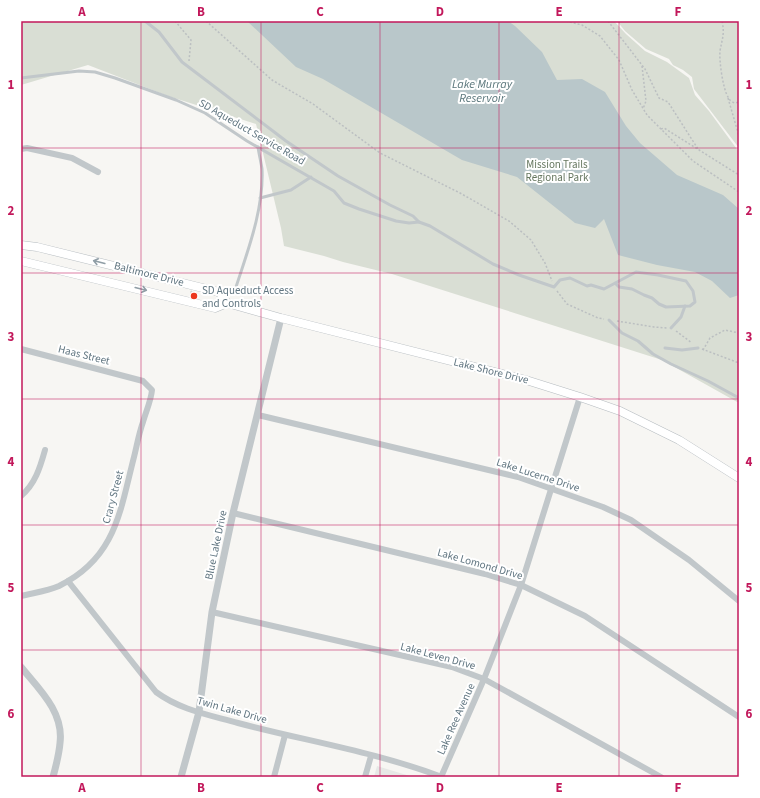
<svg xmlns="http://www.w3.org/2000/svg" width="760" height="798" font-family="'Source Sans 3',sans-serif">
<rect width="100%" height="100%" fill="#f7f6f3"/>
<polygon fill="#e7e8e6" points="377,766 413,777 374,777"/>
<g fill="#d9ded4">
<polygon points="21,21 614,21 626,34 645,51 667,62 689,78 695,95 709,111 739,152 739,403 662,360 392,274 343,262 324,256 284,246 281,228 256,124 168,96 88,65 21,85"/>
<polygon points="617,21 739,21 739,148 694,89 692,77 683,70 673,65 669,59 646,49 625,31"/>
</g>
<polygon fill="#b9c7ca" points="247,21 508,21 515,26 542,52 557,80 582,79 605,92 626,126 640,143 677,175 723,195 739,209 739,295 730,298 712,281 695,272 657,265 618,255 604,219 595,228 575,223 517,177 462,160 323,79 296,67"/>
<polygon fill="#a8b3b7" stroke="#d8d8d6" points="191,291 197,293 196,298 190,296"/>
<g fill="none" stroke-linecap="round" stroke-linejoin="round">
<defs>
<g id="secondary">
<polyline points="21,245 37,247 219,292 227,303"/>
<polyline points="21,261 215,308 227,303"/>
<polyline points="227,303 281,318 526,380 580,397 620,411 679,440 739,478"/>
</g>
</defs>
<use href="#secondary" stroke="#b6bcc0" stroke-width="9"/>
<g stroke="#bbbfc1" stroke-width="1.5" stroke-dasharray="2 2" stroke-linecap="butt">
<polyline points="175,21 191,40 189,61"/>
<polyline points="206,21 272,80 313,104 380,153 460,193 509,221 531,240 545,263 552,281"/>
<polyline points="566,21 582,25 600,36 619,60 632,90 647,115 693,161 739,192"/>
<polyline points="608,21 645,69 659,98 668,102 698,149"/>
<path d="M722,21C725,34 722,39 720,51C719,61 723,89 728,97C729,100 732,102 735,103L739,102"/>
<polyline points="642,66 646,101 643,109"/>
<polyline points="728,98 739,136"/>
<polyline points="661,129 664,128 739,175"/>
<polyline points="557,291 567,304 598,318 604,319"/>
<polyline points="617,321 654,327 667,328"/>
<polyline points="676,331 692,343"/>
<polyline points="702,349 739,363"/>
<polyline points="703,350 710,338 725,330 739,333"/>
</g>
<g stroke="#c1c7ca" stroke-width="3">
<polyline points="145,21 159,32 182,62 286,141 338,176 390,205 413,216 419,222 430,226 493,264 519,275 554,287 560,280 570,278 587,286 591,285 604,289 636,272 658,275 686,281 693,291 695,302 690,306 666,307 659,304 652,298 644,295 632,289 619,287 615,283"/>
<polyline points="21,78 79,71 95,72 115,78 176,100 205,113 247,141 334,191 344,203 359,209 396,221 409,223 419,222"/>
<polyline points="260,198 291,190 311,177"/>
<path d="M236,287C248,250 264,208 262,169C261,162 259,154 258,147"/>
<polyline points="609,320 622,333 638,341 653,354 671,364 708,381 739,398"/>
<polyline points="671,328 681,317 685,306"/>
<polyline points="665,348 682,350 698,348"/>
</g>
<g stroke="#c1c7ca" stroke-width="6">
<polyline points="21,149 27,148 72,158 98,172"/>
<path d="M21,349L143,381L152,390C151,401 146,411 143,422C139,433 137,445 134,457C120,511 116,558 59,586C48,591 33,593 21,596"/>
<polyline points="258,415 518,477 603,507 631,520 689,560 739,601"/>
<path d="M21,496C35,484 40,468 45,450"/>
<polyline points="233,513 485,574 521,585 585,616 739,717"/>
<path d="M68,581L156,692C180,710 210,715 238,723C306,741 376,752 442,777"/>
<polyline points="212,612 452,667 484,679 661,777"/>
<polyline points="274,777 285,735"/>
<polyline points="365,777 371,756"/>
<polyline points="441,777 484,679 521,585 580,397"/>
</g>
<g stroke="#c1c7ca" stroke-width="7">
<path d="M21,667C39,689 64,712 60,743C59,755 56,766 53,777"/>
<polyline points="181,777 199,712 212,612 233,513 281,318"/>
</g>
<use href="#secondary" stroke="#fff" stroke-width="8"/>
</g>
<defs><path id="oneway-shaft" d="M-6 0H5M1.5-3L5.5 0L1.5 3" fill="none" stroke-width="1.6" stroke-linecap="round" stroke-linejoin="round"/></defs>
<g stroke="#909ea6">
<use href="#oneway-shaft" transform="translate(99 262) rotate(-166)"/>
<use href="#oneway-shaft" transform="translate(141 289) rotate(14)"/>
</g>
<path fill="none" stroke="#c2185b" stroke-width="1" stroke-opacity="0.55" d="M141,21V777M261,21V777M380,21V777M499,21V777M619,21V777M21,148H739M21,273H739M21,399H739M21,525H739M21,650H739"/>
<circle fill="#ec371e" stroke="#fff" stroke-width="1.5" cx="194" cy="296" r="4"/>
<g text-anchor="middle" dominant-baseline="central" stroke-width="4" stroke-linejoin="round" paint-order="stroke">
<g font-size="11" fill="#607580" stroke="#fff">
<text transform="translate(252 132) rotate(30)">SD Aqueduct Service Road</text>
<text transform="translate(149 274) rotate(14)">Baltimore Drive</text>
<text transform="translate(84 355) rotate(14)">Haas Street</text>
<text transform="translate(491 371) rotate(14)">Lake Shore Drive</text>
<text transform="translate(538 475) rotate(18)">Lake Lucerne Drive</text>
<text transform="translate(113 497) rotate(-75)">Crary Street</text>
<text transform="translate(216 545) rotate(-78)">Blue Lake Drive</text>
<text transform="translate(480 564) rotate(16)">Lake Lomond Drive</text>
<text transform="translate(438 656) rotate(15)">Lake Leven Drive</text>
<text transform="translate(232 710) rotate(16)">Twin Lake Drive</text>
<text transform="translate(456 719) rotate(-66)">Lake Ree Avenue</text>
</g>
<g font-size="11" fill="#66775f" stroke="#fff">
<text x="557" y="164">Mission Trails<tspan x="557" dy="13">Regional Park</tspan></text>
</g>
<g font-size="11" fill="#607580" stroke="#fff" text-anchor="start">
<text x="202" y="290">SD Aqueduct Access<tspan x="202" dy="13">and Controls</tspan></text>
</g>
<g font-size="12" font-style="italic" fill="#5a767b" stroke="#fff">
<text x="482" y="84">Lake Murray<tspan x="482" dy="14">Reservoir</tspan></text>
</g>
</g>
<rect width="760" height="798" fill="none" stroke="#ffffff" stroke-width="44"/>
<rect x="22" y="22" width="716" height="754" fill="none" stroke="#c2185b" stroke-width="1.5"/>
<g font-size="13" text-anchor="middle" font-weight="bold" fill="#c2185b">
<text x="82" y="16">A</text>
<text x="201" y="16">B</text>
<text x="320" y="16">C</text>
<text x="440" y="16">D</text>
<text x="559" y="16">E</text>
<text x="678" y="16">F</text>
<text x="11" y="89">1</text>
<text x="749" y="89">1</text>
<text x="11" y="215">2</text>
<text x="749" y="215">2</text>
<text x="11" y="341">3</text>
<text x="749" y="341">3</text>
<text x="11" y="466">4</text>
<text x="749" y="466">4</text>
<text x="11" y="592">5</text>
<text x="749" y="592">5</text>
<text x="11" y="718">6</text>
<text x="749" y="718">6</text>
<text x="82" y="792">A</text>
<text x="201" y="792">B</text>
<text x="320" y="792">C</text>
<text x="440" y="792">D</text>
<text x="559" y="792">E</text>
<text x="678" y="792">F</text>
</g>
</svg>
